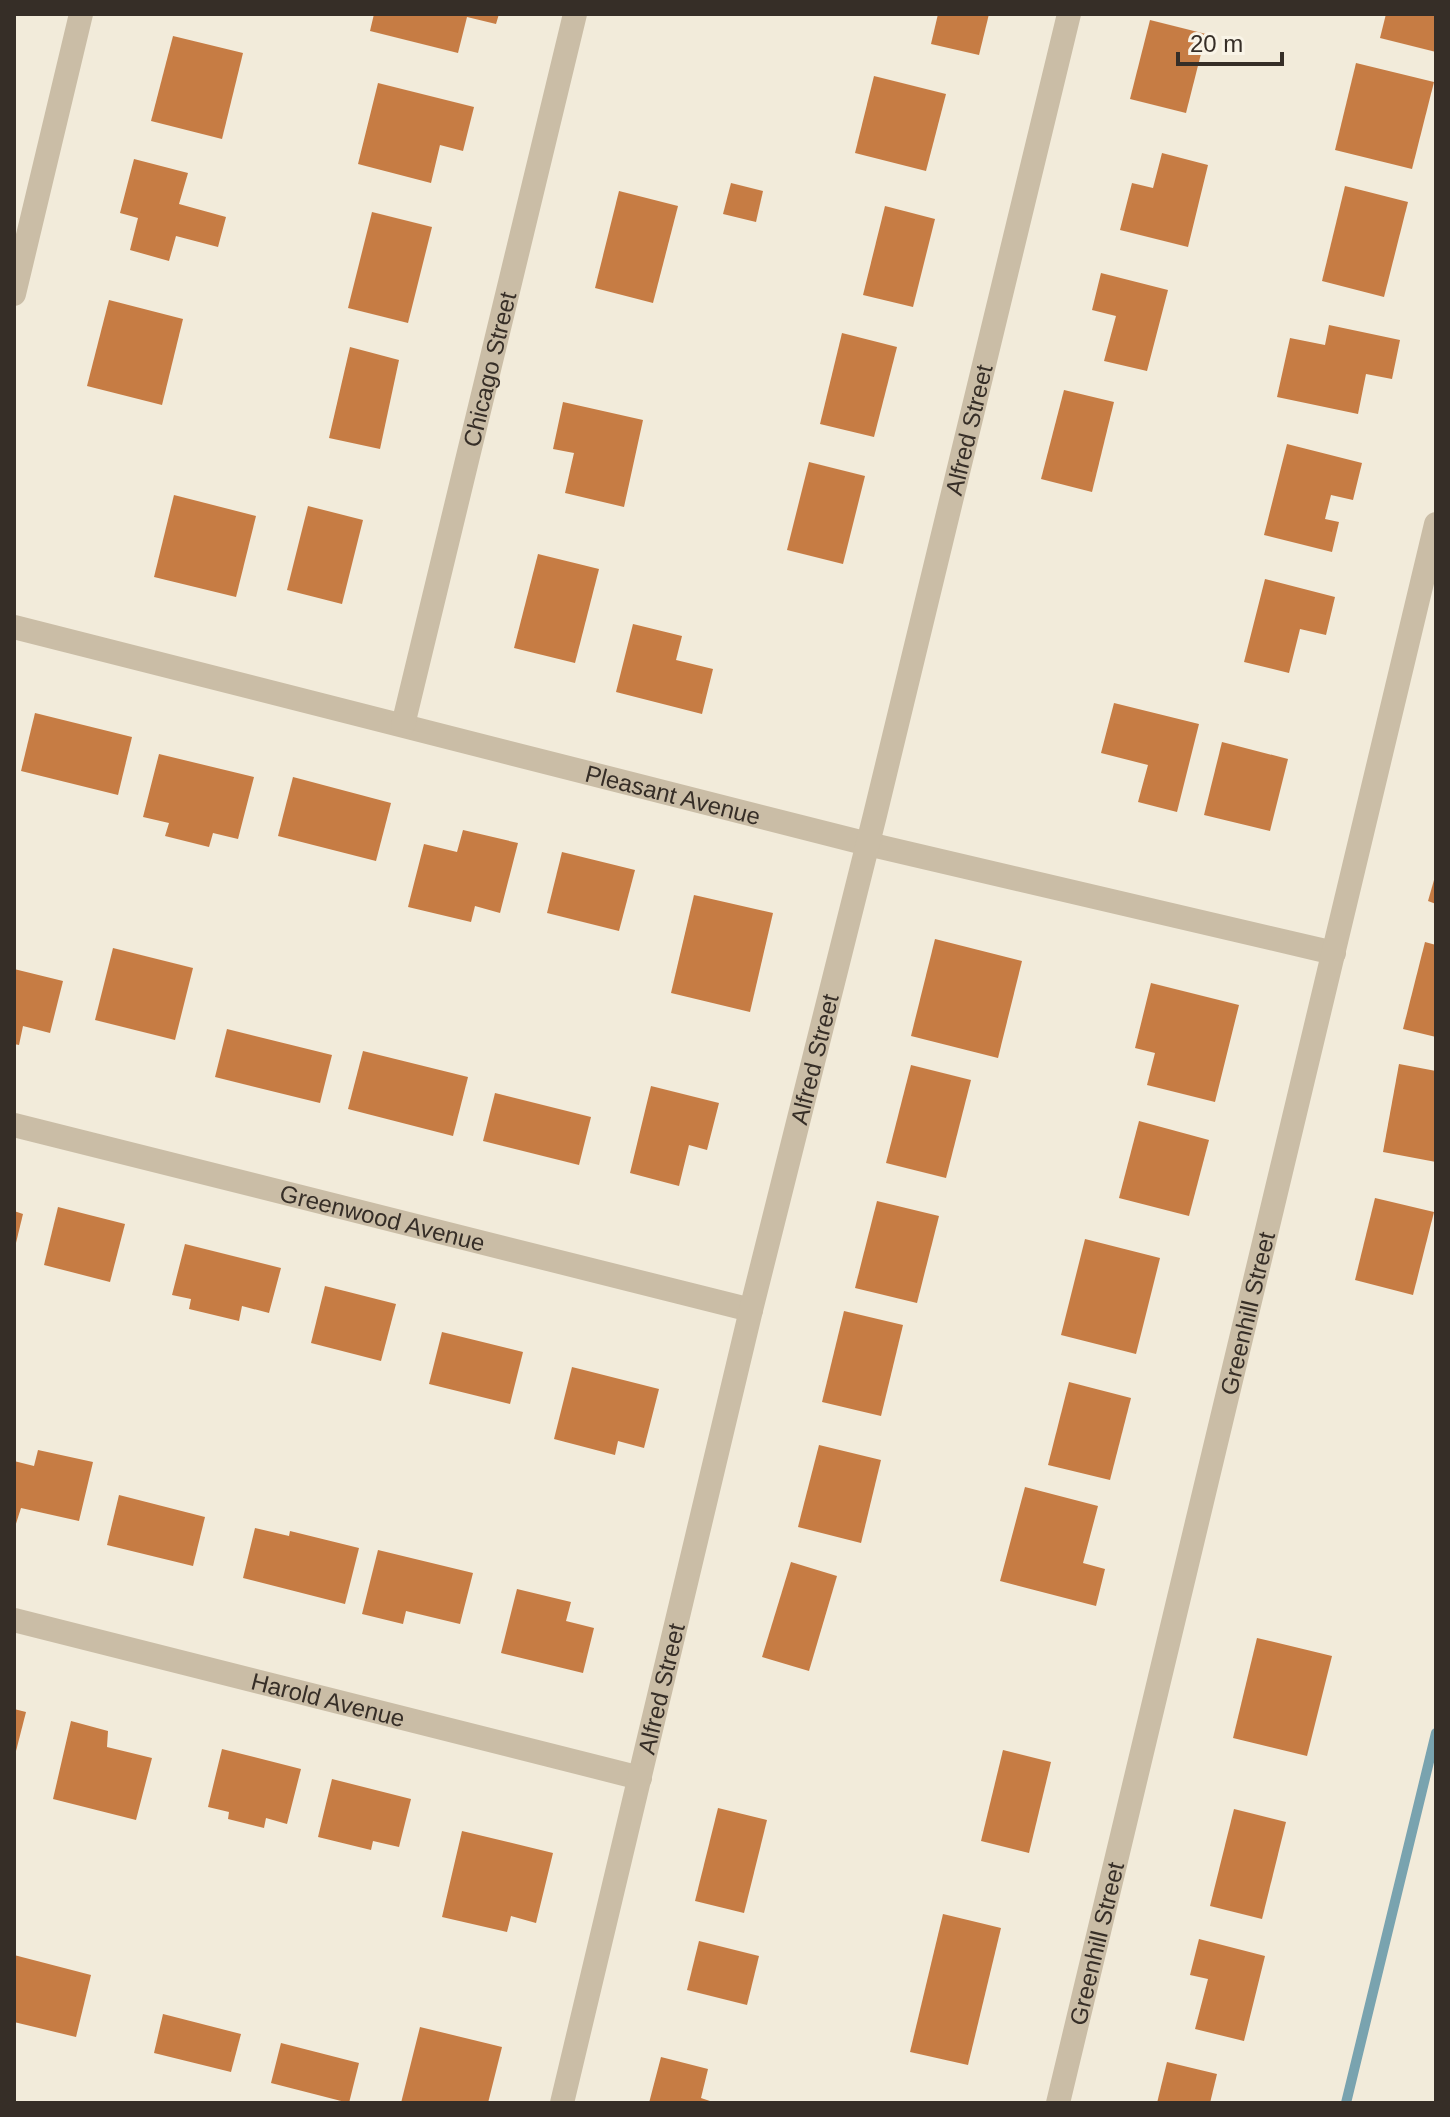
<svg xmlns="http://www.w3.org/2000/svg" width="1450" height="2117" font-family="Arial,sans-serif">
<rect width="100%" height="100%" fill="#f2ebda"/>
<g fill="none" stroke-linecap="round" stroke-linejoin="round">
<polyline stroke="#79a3af" stroke-width="10" points="1346,2103 1436,1733"/>
</g>
<g fill="#c67c44">
<polygon points="374,14 499,14 496,24 467,17 458,53 370,31"/>
<polygon points="938,14 989,14 979,55 931,44"/>
<polygon points="1386,14 1436,14 1436,52 1380,38"/>
<polygon points="1150,20 1206,34 1186,113 1130,99"/>
<polygon points="173,36 243,53 222,139 151,121"/>
<polygon points="1356,63 1434,82 1412,169 1335,150"/>
<polygon points="874,76 946,94 926,171 855,153"/>
<polygon points="378,83 474,107 463,151 440,145 431,183 358,164"/>
<polygon points="1162,153 1208,165 1188,247 1120,230 1132,183 1153,188"/>
<polygon points="134,159 188,173 179,204 226,217 218,247 176,236 169,261 130,250 138,218 120,213"/>
<polygon points="731,183 763,191 756,222 723,214"/>
<polygon points="1345,186 1408,202 1384,297 1322,281"/>
<polygon points="619,191 678,206 653,303 595,288"/>
<polygon points="885,206 935,219 913,307 863,295"/>
<polygon points="372,212 432,227 408,323 348,308"/>
<polygon points="1101,273 1168,290 1147,371 1104,361 1116,316 1092,310"/>
<polygon points="109,300 183,319 162,405 87,386"/>
<polygon points="1329,325 1400,340 1392,379 1366,374 1358,414 1277,397 1290,338 1325,345"/>
<polygon points="842,333 897,347 874,437 820,424"/>
<polygon points="350,347 399,360 380,449 329,438"/>
<polygon points="1064,390 1114,402 1092,492 1041,479"/>
<polygon points="563,402 643,420 624,507 565,493 574,453 553,449"/>
<polygon points="1287,444 1362,463 1353,500 1331,495 1325,519 1339,522 1332,552 1264,535"/>
<polygon points="809,462 865,476 843,564 787,550"/>
<polygon points="174,495 256,516 236,597 154,577"/>
<polygon points="308,506 363,520 342,604 287,590"/>
<polygon points="538,554 599,569 575,663 514,648"/>
<polygon points="1265,579 1335,597 1326,635 1300,629 1289,673 1244,662"/>
<polygon points="633,624 682,636 676,660 713,669 702,714 616,692"/>
<polygon points="1114,703 1199,724 1177,812 1138,802 1148,765 1101,753"/>
<polygon points="35,713 132,737 118,795 21,771"/>
<polygon points="1222,742 1288,759 1270,831 1204,815"/>
<polygon points="159,754 254,777 238,839 213,833 209,847 165,836 169,823 143,817"/>
<polygon points="293,777 391,803 376,861 278,836"/>
<polygon points="463,830 518,843 500,913 475,906 471,922 408,907 424,844 457,852"/>
<polygon points="562,852 635,870 619,931 547,913"/>
<polygon points="1436,873 1436,904 1428,901"/>
<polygon points="694,895 773,913 750,1012 671,993"/>
<polygon points="935,939 1022,961 998,1058 911,1036"/>
<polygon points="1425,942 1436,945 1436,1037 1403,1029"/>
<polygon points="113,948 193,968 175,1040 95,1020"/>
<polygon points="14,969 63,981 50,1033 23,1026 19,1045 14,1044"/>
<polygon points="1151,983 1239,1005 1215,1102 1147,1085 1155,1053 1135,1048"/>
<polygon points="227,1029 332,1055 320,1103 215,1077"/>
<polygon points="363,1051 468,1077 453,1136 348,1109"/>
<polygon points="1399,1064 1436,1071 1436,1162 1383,1152"/>
<polygon points="911,1065 971,1080 946,1178 886,1163"/>
<polygon points="651,1086 719,1103 707,1150 689,1145 679,1186 630,1173"/>
<polygon points="495,1093 591,1117 579,1165 483,1141"/>
<polygon points="1139,1121 1209,1140 1189,1216 1119,1198"/>
<polygon points="1375,1198 1434,1212 1413,1295 1355,1280"/>
<polygon points="877,1201 939,1216 917,1303 855,1288"/>
<polygon points="58,1207 125,1224 110,1282 44,1265"/>
<polygon points="14,1211 23,1214 15,1247 14,1246"/>
<polygon points="1085,1239 1160,1258 1136,1354 1061,1335"/>
<polygon points="185,1244 281,1268 269,1313 242,1306 239,1321 189,1309 191,1299 172,1295"/>
<polygon points="325,1286 396,1304 381,1361 311,1343"/>
<polygon points="844,1311 903,1325 881,1416 822,1402"/>
<polygon points="442,1332 523,1352 510,1404 429,1384"/>
<polygon points="572,1367 659,1389 644,1448 618,1441 615,1455 554,1439"/>
<polygon points="1069,1382 1131,1398 1110,1480 1048,1465"/>
<polygon points="819,1445 881,1460 861,1543 798,1527"/>
<polygon points="38,1450 93,1462 79,1521 21,1508 14,1530 14,1461 34,1466"/>
<polygon points="1025,1487 1098,1506 1083,1563 1105,1569 1096,1606 1000,1581"/>
<polygon points="119,1495 205,1517 193,1566 107,1545"/>
<polygon points="255,1528 289,1536 290,1531 359,1548 345,1604 243,1578"/>
<polygon points="378,1550 473,1573 460,1624 406,1611 403,1624 362,1614"/>
<polygon points="791,1562 837,1576 809,1671 762,1657"/>
<polygon points="517,1589 571,1602 566,1621 594,1628 583,1673 501,1653"/>
<polygon points="1257,1638 1332,1656 1307,1756 1233,1738"/>
<polygon points="14,1709 26,1712 15,1755 14,1755"/>
<polygon points="71,1721 108,1731 107,1747 152,1758 136,1820 53,1799"/>
<polygon points="222,1749 301,1769 287,1824 266,1818 264,1828 228,1819 229,1812 208,1807"/>
<polygon points="1003,1750 1051,1762 1029,1853 981,1841"/>
<polygon points="332,1779 411,1799 399,1847 373,1841 371,1850 318,1837"/>
<polygon points="718,1808 767,1820 744,1913 695,1901"/>
<polygon points="1234,1809 1286,1822 1262,1919 1210,1906"/>
<polygon points="462,1831 553,1853 536,1923 511,1916 507,1932 442,1917"/>
<polygon points="943,1914 1001,1928 968,2065 910,2052"/>
<polygon points="1199,1939 1265,1956 1244,2041 1195,2029 1208,1979 1190,1975"/>
<polygon points="699,1941 759,1956 747,2005 687,1990"/>
<polygon points="14,1955 91,1975 76,2037 14,2022"/>
<polygon points="163,2014 241,2034 231,2072 154,2053"/>
<polygon points="420,2027 502,2047 488,2103 401,2103"/>
<polygon points="281,2043 359,2063 349,2103 271,2083"/>
<polygon points="661,2057 708,2069 701,2098 716,2103 649,2103"/>
<polygon points="1167,2062 1217,2074 1210,2103 1157,2103"/>
</g>
<g fill="none" stroke-linecap="round" stroke-linejoin="round">
<g stroke="#cabda6" stroke-width="24">
<polyline points="14,294 81,14"/>
<path id="s1" d="M14,627L868,844L1334,953"/>
<path id="s2" d="M403,725L575,14"/>
<path id="s3" d="M14,1125L751,1310"/>
<path id="s4" d="M14,1620L640,1778"/>
<path id="s5" d="M562,2103L751,1310L875,815L1069,14"/>
<path id="s6" d="M1058,2103L1436,524"/>
</g>
</g>
<g text-anchor="middle" dominant-baseline="central" stroke-width="8" stroke-linejoin="round" paint-order="stroke">
<g font-size="24" fill="#362e27" stroke="#f9f4e7">
<text stroke="none"><textPath href="#s2" startOffset="366">Chicago Street</textPath></text>
<text stroke="none"><textPath href="#s5" startOffset="1722">Alfred Street</textPath></text>
<text stroke="none"><textPath href="#s1" startOffset="680">Pleasant Avenue</textPath></text>
<text stroke="none"><textPath href="#s5" startOffset="1074">Alfred Street</textPath></text>
<text stroke="none"><textPath href="#s3" startOffset="380">Greenwood Avenue</textPath></text>
<text stroke="none"><textPath href="#s6" startOffset="812">Greenhill Street</textPath></text>
<text stroke="none"><textPath href="#s5" startOffset="426">Alfred Street</textPath></text>
<text stroke="none"><textPath href="#s4" startOffset="324">Harold Avenue</textPath></text>
<text stroke="none"><textPath href="#s6" startOffset="164">Greenhill Street</textPath></text>
</g>
</g>
<rect width="1450" height="2117" fill="none" stroke="#362e27" stroke-width="32"/>
<path d="M1178 52v12h104v-12" fill="none" stroke="#362e27" stroke-width="4"/>
<text x="1190" y="52" font-size="24" fill="#362e27" stroke="#f9f4e7" stroke-width="6" paint-order="stroke">20 m</text>
</svg>
